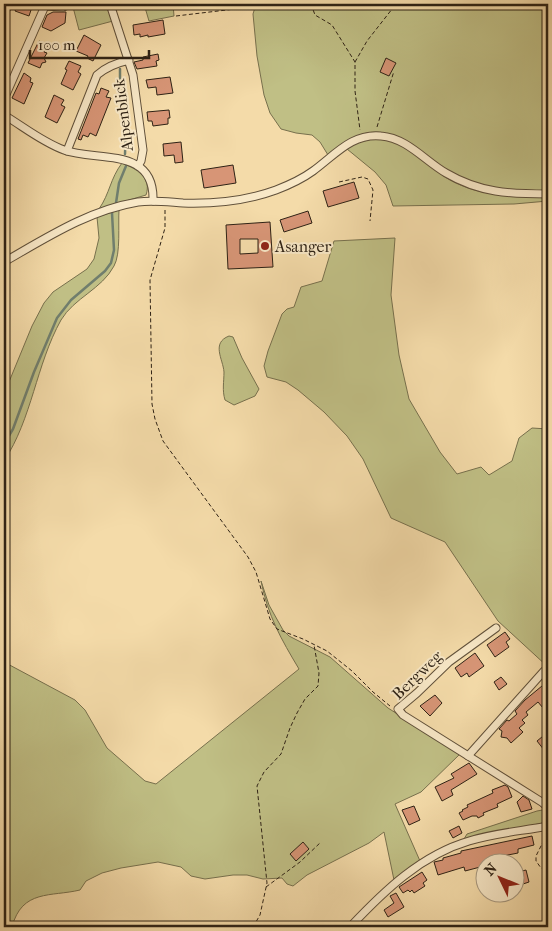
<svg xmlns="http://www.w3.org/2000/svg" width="552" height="931" font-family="'IM FELL French Canon',serif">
<rect width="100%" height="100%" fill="#f4dba9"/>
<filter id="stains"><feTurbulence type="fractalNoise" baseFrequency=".004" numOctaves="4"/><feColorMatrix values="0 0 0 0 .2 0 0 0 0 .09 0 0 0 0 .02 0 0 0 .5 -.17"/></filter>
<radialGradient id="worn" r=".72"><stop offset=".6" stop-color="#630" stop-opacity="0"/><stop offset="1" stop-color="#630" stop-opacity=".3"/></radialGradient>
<g fill="#c0bf85" stroke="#77704d">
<polygon points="77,4 108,4 113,21 79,30 73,7"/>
<polygon points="144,4 173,4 174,16 149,21"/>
<path d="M256,4H548V192C533,191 517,192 502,190C490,189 470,182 458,177C450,174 443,167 436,162C393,133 374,116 328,155L320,142L312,135L296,133L281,129L270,113L264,95L257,56L253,14Z"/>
<path d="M377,138C383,140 390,140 396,142C415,150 432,170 450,180C481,197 514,196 548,197V201L514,204L393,206L386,185L375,172L347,149L355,143Z"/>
<path d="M122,163C137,169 152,178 146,195L99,209C110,193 110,179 122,163Z"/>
<path d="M119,210C118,224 121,254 114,266C102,289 74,298 61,320C36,365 32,419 4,461V394L32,326L44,303L53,292L87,269L94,259L99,238L97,217Z"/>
<polygon points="395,238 391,295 399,355 409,399 440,452 457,474 481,467 489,475 512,461 519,438 532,428 548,429 548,667 498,621 445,542 391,518 363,459 347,436 324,412 298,390 286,382 267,377 264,366 268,351 282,314 287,309 294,307 301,287 322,281 334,241"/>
<path d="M229,336L233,337L242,358L259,389L255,396L234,405L225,400C222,390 224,382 224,372C223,359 211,343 229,336Z"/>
<path d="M261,581L269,605L283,630L289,636L330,657L388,708L460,754L421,792L395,804L420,861L394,880L384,832L369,843L307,875L293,886L287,884L282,878L263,879L247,875H233L205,879L191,876L181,867L158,862L121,868L102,873L86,881L80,890C51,897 22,889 12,927H4V662L75,700L85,710L107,748L145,781L156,784L299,669C281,639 268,616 261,581Z"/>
<polygon points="548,809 548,822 464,839 467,834 537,811"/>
</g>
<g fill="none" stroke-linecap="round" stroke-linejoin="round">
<g stroke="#707e6d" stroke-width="2.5">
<polyline points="120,69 120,90 126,127 125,154"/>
<polyline points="116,203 119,183 126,166"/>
<polyline points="4,444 13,429 34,372 57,318 71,300 105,271 111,263 114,250 112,213"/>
</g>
</g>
<g fill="#d79576" stroke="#2e2215" fill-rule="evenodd">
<polygon points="18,4 33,4 29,16 15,11"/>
<polygon points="53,12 66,12 65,23 51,31 42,27 47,15"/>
<polygon points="163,20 165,34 148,37 148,35 140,37 140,34 134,35 133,25"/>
<polygon points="84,35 101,45 93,61 87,58 88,56 76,51"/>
<polygon points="39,41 48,45 44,52 47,53 44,58 46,62 42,63 40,68 28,63"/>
<polygon points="158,54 159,60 156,61 157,66 137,69 134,62 143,60 143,57"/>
<polygon points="386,58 396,63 389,76 380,72"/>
<polygon points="69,61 81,66 78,72 81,74 73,90 61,84 67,70 65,69"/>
<polygon points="24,73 31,78 30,82 33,83 24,104 12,98"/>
<polygon points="170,77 173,93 157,95 156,87 148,88 146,80"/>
<polygon points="101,88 109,91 106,97 111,98 96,136 90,133 88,137 83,135 81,140 78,139 96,93 99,94"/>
<polygon points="54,95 64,100 61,105 65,107 57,123 45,117"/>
<polygon points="169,110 170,118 168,118 168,124 153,126 152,121 148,121 147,112"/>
<polygon points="181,142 183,162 175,163 174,155 164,156 163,144"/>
<polygon points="233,165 236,183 204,188 201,170"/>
<polygon points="354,182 359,198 328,207 323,191"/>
<polygon points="308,211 312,223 284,232 280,220"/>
<path d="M270,222L273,267L228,269L226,225ZM240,239H258V253L240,254Z"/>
<polygon points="505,632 510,639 506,642 509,647 495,657 487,645"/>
<polygon points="475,653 484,666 469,677 467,673 461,677 455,668"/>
<polygon points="501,677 507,684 499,690 494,682"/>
<polygon points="548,681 548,704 543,708 538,702 526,712 528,715 522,720 525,723 519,728 523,732 511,743 507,738 501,737 502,731 499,729 507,720 509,721 517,714 515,711 525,700"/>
<polygon points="435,695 442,703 430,716 420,706"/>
<polygon points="548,732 548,755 537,741"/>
<polygon points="469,763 477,774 451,790 453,795 442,801 435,787 454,778 451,774"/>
<polygon points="505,785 508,787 512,797 497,804 498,807 483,813 484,815 478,818 477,816 472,816 463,820 459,813 463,811 462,810 468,807 467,805 493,793 492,790"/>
<polygon points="523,796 529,800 532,809 521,812 517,802"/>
<polygon points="414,806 420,820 409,825 402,810"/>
<polygon points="459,826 462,833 453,838 449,831"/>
<polygon points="532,836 534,845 518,849 518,853 493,858 494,864 484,864 484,866 465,871 464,867 438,875 434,862 443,860 443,858 461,853 461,851"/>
<polygon points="303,842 309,849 296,861 290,854"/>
<polygon points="526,870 529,882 514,887 514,873"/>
<polygon points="422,872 427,880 423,883 425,886 414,893 412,890 410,892 408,890 403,893 399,887"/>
<polygon points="396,893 404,907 388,917 384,910 394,903 390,896"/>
</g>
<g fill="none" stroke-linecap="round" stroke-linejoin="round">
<defs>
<g id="street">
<polyline points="110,4 133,75 143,150 141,161 138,166"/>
<polyline points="4,15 8,4"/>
<polyline points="4,99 45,6 63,7 70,4"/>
<path d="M4,115C24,127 42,142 64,150C97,162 155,146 153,201"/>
<path d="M67,151L97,75C106,67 116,63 129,60"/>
<path d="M4,262C46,238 89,210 138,202C153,200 168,202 183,203C215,204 246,201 276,190C289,185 302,179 313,171C335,155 352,133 381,136C407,138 425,161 446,173C480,193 510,194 548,194"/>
<polyline points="496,628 449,662 417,693 398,709 403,715 548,806"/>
<polyline points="468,756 544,671"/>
<polyline points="544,804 548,797"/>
<path d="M350,927C384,891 421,855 469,841C495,833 522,831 548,826"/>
</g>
</defs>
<use href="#street" stroke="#60503a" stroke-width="9"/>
<g stroke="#2e2215" stroke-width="1" stroke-dasharray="4 2.5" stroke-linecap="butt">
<polyline points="311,4 315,15 332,25 355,62 355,91 360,130"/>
<polyline points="176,16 277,4"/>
<polyline points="355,62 367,41 396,4"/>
<polyline points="377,127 394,71"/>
<polyline points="339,182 362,177 368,179 373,190 370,221"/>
<polyline points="165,210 165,228 150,280 152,404 155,419 163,441 248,557 256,572 270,619 277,629 303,639 327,651 352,671 373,692 390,706"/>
<polyline points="547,834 536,856 536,861 541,868 548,870"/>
<polyline points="266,887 300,862 321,842"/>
<polyline points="253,927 260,915 267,883 257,786 264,772 281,754 290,728 297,713 305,699 318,686 319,673 314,645"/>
</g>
<use href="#street" stroke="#f8e8c7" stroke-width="7"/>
</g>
<circle fill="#8f2418" stroke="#f8e8c7" stroke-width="2" cx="265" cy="246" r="5"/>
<g text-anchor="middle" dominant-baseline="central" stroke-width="4" stroke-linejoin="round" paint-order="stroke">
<g font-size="16" fill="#2e2215" stroke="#f8e8c7">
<text transform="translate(123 115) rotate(-97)">Alpenblick</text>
<text transform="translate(417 675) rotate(-44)">Bergweg</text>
</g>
<g font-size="16" fill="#2e2215" stroke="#f8e8c7" text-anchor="start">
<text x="275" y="246">Asanger</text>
</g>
</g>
<rect width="552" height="931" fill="none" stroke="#f4dba9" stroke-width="20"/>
<rect x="5" y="5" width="542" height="921" fill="none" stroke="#2e2215" stroke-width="2.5"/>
<rect x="10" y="10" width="532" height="911" fill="none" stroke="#2e2215"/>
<g transform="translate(500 878) rotate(313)"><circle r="24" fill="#f8e8c7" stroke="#a79980"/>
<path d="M0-4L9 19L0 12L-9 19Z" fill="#8f2418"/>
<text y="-8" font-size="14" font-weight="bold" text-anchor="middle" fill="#2e2215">N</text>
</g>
<path d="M30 50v8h119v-8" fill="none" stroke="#2e2215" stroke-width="2.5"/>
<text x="38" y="50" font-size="15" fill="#2e2215" stroke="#f8e8c7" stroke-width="4" paint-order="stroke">100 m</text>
<rect width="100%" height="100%" filter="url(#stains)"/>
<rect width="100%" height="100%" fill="url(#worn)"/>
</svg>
